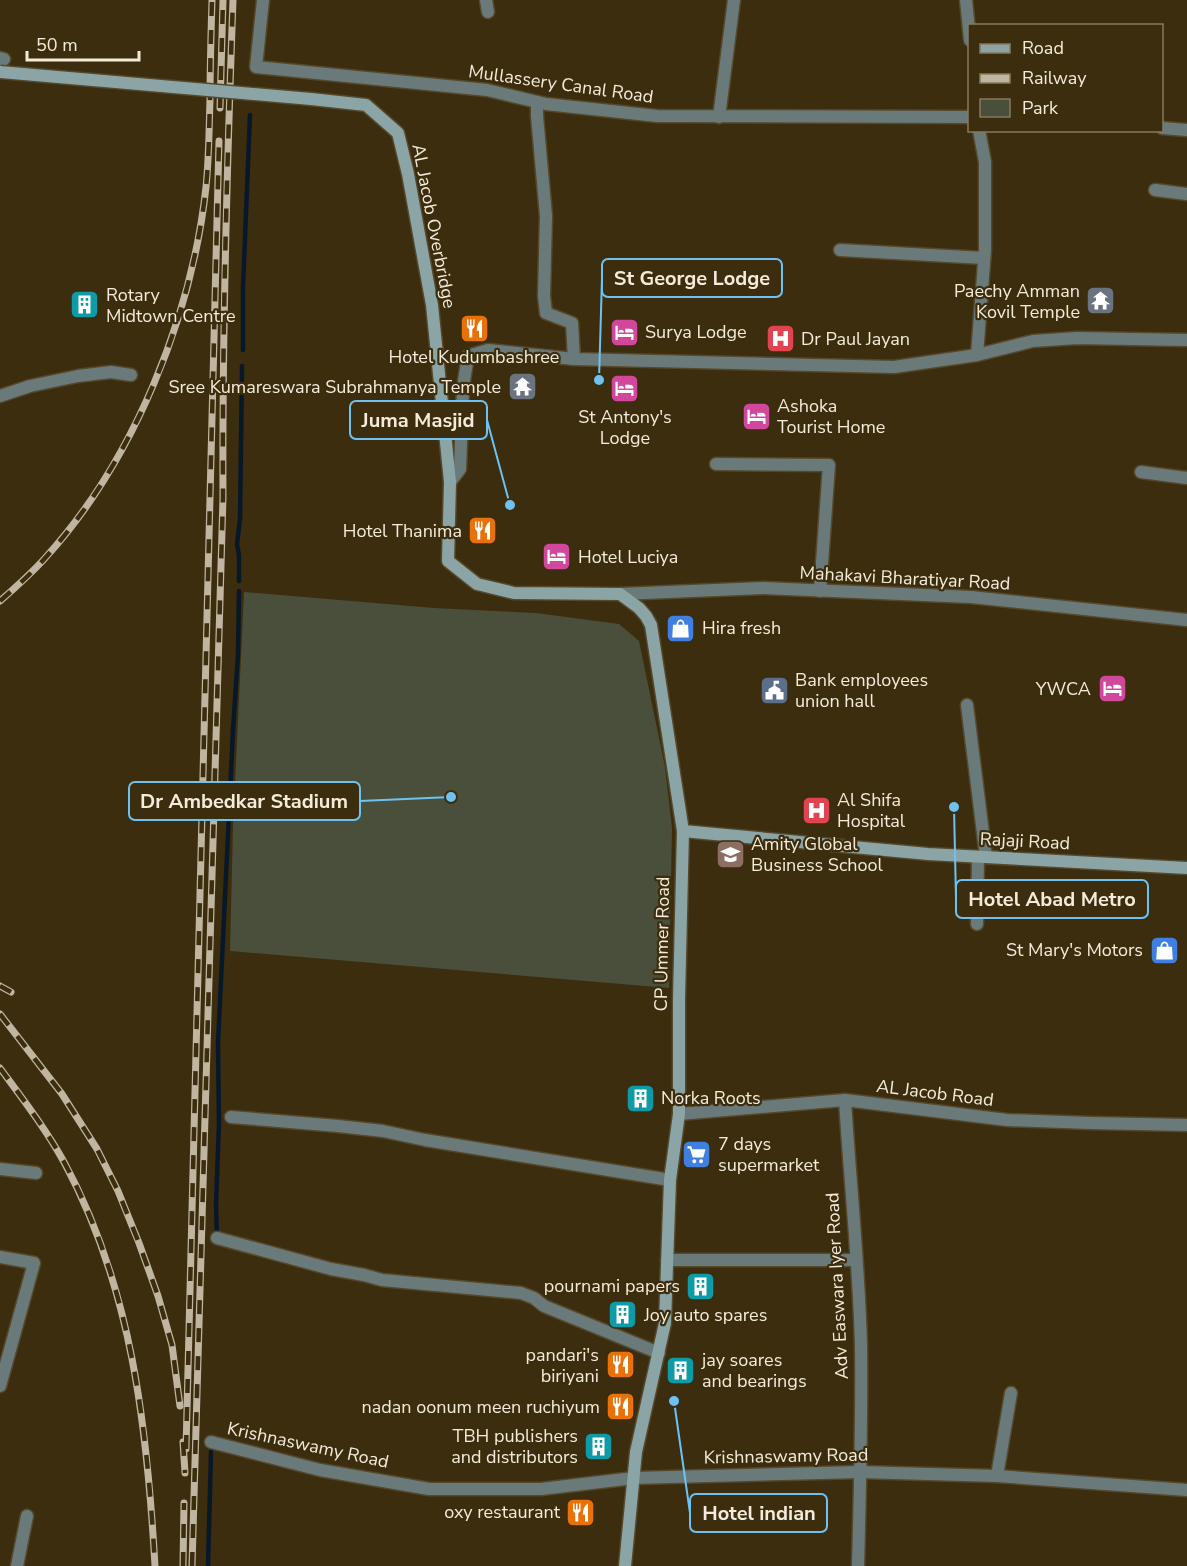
<svg xmlns="http://www.w3.org/2000/svg" width="1187" height="1566" font-family="'Nunito Sans',sans-serif">
<rect width="100%" height="100%" fill="#3b2d0e"/>
<polygon fill="#494f3a" points="244,592 434,608 536,613 619,624 639,641 665,767 672,828 669,988 230,951 233,826"/>
<g fill="none" stroke-linecap="round" stroke-linejoin="round">
<g stroke="#081828" stroke-width="4.5">
<polyline points="243,350 243,287 250,115"/>
<polyline points="239,581 239,555 237,544 240,519 242,366"/>
<polyline points="217,1238 216,1204 219,1123 218,1043 233,730 238,654 239,591"/>
<polyline points="208,1566 211,1452"/>
</g>
<defs>
<g id="minor">
<polyline points="263,0 256,67 487,90 546,104 657,116 970,117"/>
<polyline points="486,0 488,12"/>
<polyline points="966,0 970,40"/>
<polyline points="0,58 4,59 0,63"/>
<polyline points="537,102 537,116 546,216 544,296 546,313 572,323 574,359"/>
<polyline points="719,117 734,0"/>
<polyline points="1162,128 1187,130"/>
<polyline points="1155,190 1187,194"/>
<polyline points="840,250 984,258"/>
<polyline points="977,355 985,250 985,162 979,130"/>
<polyline points="0,396 30,386 78,376 111,372 131,375"/>
<polyline points="716,464 829,465 820,591"/>
<polyline points="1141,472 1187,478"/>
<polyline points="967,705 986,857"/>
<polyline points="977,924 978,857"/>
<path d="M845,1100C850,1182 859,1264 861,1346C862,1419 860,1493 858,1566"/>
<polyline points="679,1114 845,1100 1007,1120 1091,1123 1187,1125"/>
<polyline points="231,1117 338,1126 383,1131 425,1140 670,1180"/>
<polyline points="0,1169 36,1173"/>
<polyline points="217,1238 331,1269 364,1275 382,1280 521,1293 534,1298 544,1306 659,1353"/>
<polyline points="0,1257 34,1263 0,1386"/>
<polyline points="667,1260 856,1260"/>
<polyline points="211,1442 320,1470 429,1489 541,1489 634,1478 860,1472 997,1476 1187,1490"/>
<polyline points="997,1476 1011,1393"/>
<polyline points="17,1566 27,1516"/>
</g>
<g id="tertiary">
<polyline points="450,482 460,469 463,387 468,356 488,350 574,359 894,367 977,355 1033,341 1077,338 1187,340"/>
<polyline points="620,594 763,588 971,597 1187,620"/>
</g>
<g id="secondary">
<polyline points="311,99 366,105 398,133 408,174 432,305 450,482 448,561 477,584 514,593 620,594 639,608 646,616 651,625 683,831 679,999 679,1114 670,1180 665,1323 636,1452 625,1566"/>
<polyline points="683,831 928,854 1187,868"/>
</g>
</defs>
<use href="#minor" stroke="#55482b" stroke-width="15"/>
<use href="#tertiary" stroke="#55482b" stroke-width="15"/>
<use href="#secondary" stroke="#55482b" stroke-width="15"/>
<use href="#minor" stroke="#6a7a7b" stroke-width="12"/>
<use href="#tertiary" stroke="#6a7a7b" stroke-width="12"/>
<use href="#secondary" stroke="#8ba4a6" stroke-width="12"/>
<defs>
<g id="rail">
<polyline points="220,108 223,0"/>
<path d="M0,601C16,587 32,573 46,557C134,460 192,316 206,187C209,158 209,129 210,100C210,67 211,33 212,0"/>
<polyline points="0,986 11,992"/>
<polyline points="0,1014 62,1094 97,1149 118,1191 139,1243 158,1296 172,1345 180,1406"/>
<path d="M0,1068C22,1098 46,1129 64,1162C132,1288 147,1426 155,1566"/>
<polyline points="183,1442 185,1473"/>
<polyline points="186,1449 219,141"/>
<polyline points="183,1566 184,1503"/>
<path d="M192,1566L223,497C222,331 227,166 233,0"/>
</g>
</defs>
<use href="#rail" stroke="#c0b5a0" stroke-width="7"/>
<use href="#rail" stroke="#3b2d0e" stroke-width="4.5" stroke-dasharray="14" stroke-linecap="butt"/>
<defs>
<polyline id="secondary-bridge" points="0,72 311,99"/>
</defs>
<use href="#secondary-bridge" stroke="#55482b" stroke-width="15" stroke-linecap="butt"/>
<use href="#secondary-bridge" stroke="#8ba4a6" stroke-width="12"/>
</g>
<defs>
<symbol id="temple-square" viewBox="-11 -11 22 22"><rect x="-9" y="-9" width="18" height="18" rx="4" fill="#6b7280" stroke="#3b2d0e"/><path d="M0-6L5-2H3V0L6.5 2.5H4V6H1.5V3h-3V6H-4V2.5H-6.5L-3 0V-2H-5Z" fill="#fff"/></symbol>
<symbol id="building-square" viewBox="-11 -11 22 22"><rect x="-9" y="-9" width="18" height="18" rx="4" fill="#0f9aa8" stroke="#3b2d0e"/><path d="M-4-6H4V6H1V3H-1V6H-4ZM-2.5-4.3h1.7v1.8h-1.7ZM.8-4.3h1.7v1.8H.8ZM-2.5-1h1.7V.8h-1.7ZM.8-1h1.7V.8H.8Z" fill="#fff"/></symbol>
<symbol id="restaurant-square" viewBox="-11 -11 22 22"><rect x="-9" y="-9" width="18" height="18" rx="4" fill="#e8710a" stroke="#3b2d0e"/><path d="M-5-6h1v4h1v-4h1v4h1v-4h1v5L-1.5 .5V6h-2V.5L-5-1ZM5-6V6H3V1.5H1.5Q1.5-4 5-6Z" fill="#fff"/></symbol>
<symbol id="hotel-square" viewBox="-11 -11 22 22"><rect x="-9" y="-9" width="18" height="18" rx="4" fill="#d1479c" stroke="#3b2d0e"/><path d="M-6-4.5h1.5V1H6V5H4.5V3h-9V5H-6ZM-4 0a1.8 1.8 0 1 1 3.6 0ZM.5 0V-2.5h3Q6-2.5 6 0Z" fill="#fff"/></symbol>
<symbol id="hospital-square" viewBox="-11 -11 22 22"><rect x="-9" y="-9" width="18" height="18" rx="4" fill="#e0444e" stroke="#3b2d0e"/><path d="M-5-5h3v3.5h4V-5h3V5h-3V1.5h-4V5h-3Z" fill="#fff"/></symbol>
<symbol id="shop-square" viewBox="-11 -11 22 22"><rect x="-9" y="-9" width="18" height="18" rx="4" fill="#3f7fe0" stroke="#3b2d0e"/><path d="M-5-2.5h2.3a2.7 3.5 0 0 1 5.4 0H5L5.5 6h-11ZM-1.5-2.5h3a1.5 2.3 0 0 0-3 0Z" fill="#fff"/></symbol>
<symbol id="civic-square" viewBox="-11 -11 22 22"><rect x="-9" y="-9" width="18" height="18" rx="4" fill="#5c6f8a" stroke="#3b2d0e"/><path d="M-.6-6.5H3V-4.5H.6V-3L4-1V1h2V6H-6V1h2V-1L-.6-3ZM-1.2 2.5V6h2.4V2.5Z" fill="#fff"/></symbol>
<symbol id="university-square" viewBox="-11 -11 22 22"><rect x="-9" y="-9" width="18" height="18" rx="4" fill="#8d6e63" stroke="#3b2d0e"/><path d="M0-5L7-2L0 1L-7-2ZM-4 1L0 2.5L4 1V4Q0 6-4 4Z" fill="#fff"/></symbol>
<symbol id="supermarket-square" viewBox="-11 -11 22 22"><rect x="-9" y="-9" width="18" height="18" rx="4" fill="#3f7fe0" stroke="#3b2d0e"/><path d="M-6-5.5h2.5l.6 2H6L4.5 2H-2.5L-4.4-4H-6ZM-1.5 3.2a1.3 1.3 0 1 0 .1 0ZM3 3.2a1.3 1.3 0 1 0 .1 0Z" fill="#fff"/></symbol>
</defs>
<g fill-rule="evenodd">
<use href="#temple-square" x="1084" y="284" width="33" height="33"/>
<use href="#building-square" x="68" y="288" width="33" height="33"/>
<use href="#restaurant-square" x="458" y="312" width="33" height="33"/>
<use href="#hotel-square" x="608" y="316" width="33" height="33"/>
<use href="#hospital-square" x="764" y="322" width="33" height="33"/>
<use href="#temple-square" x="506" y="370" width="33" height="33"/>
<use href="#hotel-square" x="608" y="372" width="33" height="33"/>
<use href="#hotel-square" x="740" y="400" width="33" height="33"/>
<use href="#restaurant-square" x="466" y="514" width="33" height="33"/>
<use href="#hotel-square" x="540" y="540" width="33" height="33"/>
<use href="#shop-square" x="664" y="612" width="33" height="33"/>
<use href="#hotel-square" x="1096" y="672" width="33" height="33"/>
<use href="#civic-square" x="758" y="674" width="33" height="33"/>
<use href="#hospital-square" x="800" y="794" width="33" height="33"/>
<use href="#university-square" x="714" y="838" width="33" height="33"/>
<use href="#shop-square" x="1148" y="934" width="33" height="33"/>
<use href="#building-square" x="624" y="1082" width="33" height="33"/>
<use href="#supermarket-square" x="680" y="1138" width="33" height="33"/>
<use href="#building-square" x="684" y="1270" width="33" height="33"/>
<use href="#building-square" x="606" y="1298" width="33" height="33"/>
<use href="#restaurant-square" x="604" y="1348" width="33" height="33"/>
<use href="#building-square" x="664" y="1354" width="33" height="33"/>
<use href="#restaurant-square" x="604" y="1390" width="33" height="33"/>
<use href="#building-square" x="582" y="1430" width="33" height="33"/>
<use href="#restaurant-square" x="564" y="1496" width="33" height="33"/>
</g>
<g text-anchor="middle" dominant-baseline="central" stroke-width="4.5" stroke-linejoin="round" paint-order="stroke">
<g font-size="18" fill="#f4ebda" stroke="#3b2d0e">
<text transform="translate(561 84) rotate(8)">Mullassery Canal Road</text>
<text transform="translate(434 226) rotate(79)">AL Jacob Overbridge</text>
<text transform="translate(905 578) rotate(3)">Mahakavi Bharatiyar Road</text>
<text transform="translate(1025 841) rotate(3)">Rajaji Road</text>
<text transform="translate(662 944) rotate(-89)">CP Ummer Road</text>
<text transform="translate(935 1093) rotate(7)">AL Jacob Road</text>
<text transform="translate(837 1286) rotate(-93)">Adv Easwara Iyer Road</text>
<text transform="translate(308 1445) rotate(12)">Krishnaswamy Road</text>
<text transform="translate(786 1456) rotate(-1)">Krishnaswamy Road</text>
</g>
<g font-size="18" fill="#f4ebda" stroke="#3b2d0e" text-anchor="start">
<text x="1080" y="291" text-anchor="end">Paechy Amman<tspan x="1080" dy="21">Kovil Temple</tspan></text>
<text x="106" y="295">Rotary<tspan x="106" dy="21">Midtown Centre</tspan></text>
<text x="645" y="332">Surya Lodge</text>
<text x="801" y="339">Dr Paul Jayan</text>
<text x="474" y="357" text-anchor="middle">Hotel Kudumbashree</text>
<text x="501" y="387" text-anchor="end">Sree Kumareswara Subrahmanya Temple</text>
<text x="777" y="406">Ashoka<tspan x="777" dy="21">Tourist Home</tspan></text>
<text x="625" y="417" text-anchor="middle">St Antony's<tspan x="625" dy="21">Lodge</tspan></text>
<text x="462" y="531" text-anchor="end">Hotel Thanima</text>
<text x="578" y="557">Hotel Luciya</text>
<text x="702" y="628">Hira fresh</text>
<text x="795" y="680">Bank employees<tspan x="795" dy="21">union hall</tspan></text>
<text x="1091" y="689" text-anchor="end">YWCA</text>
<text x="837" y="800">Al Shifa<tspan x="837" dy="21">Hospital</tspan></text>
<text x="751" y="844">Amity Global<tspan x="751" dy="21">Business School</tspan></text>
<text x="1143" y="950" text-anchor="end">St Mary's Motors</text>
<text x="661" y="1098">Norka Roots</text>
<text x="718" y="1144">7 days<tspan x="718" dy="21">supermarket</tspan></text>
<text x="680" y="1286" text-anchor="end">pournami papers</text>
<text x="644" y="1315">Joy auto spares</text>
<text x="599" y="1355" text-anchor="end">pandari's<tspan x="599" dy="21">biriyani</tspan></text>
<text x="702" y="1360">jay soares<tspan x="702" dy="21">and bearings</tspan></text>
<text x="600" y="1407" text-anchor="end">nadan oonum meen ruchiyum</text>
<text x="578" y="1436" text-anchor="end">TBH publishers<tspan x="578" dy="21">and distributors</tspan></text>
<text x="560" y="1512" text-anchor="end">oxy restaurant</text>
</g>
</g>
<path fill="none" stroke="#6ec2f3" stroke-width="2" d="M599 380L602 278M510 505L487 420M451 797L360 801M954 807L956 899M674 1401L690 1513"/>
<g fill="#6ec2f3" stroke="#3b2d0e" stroke-width="2">
<circle cx="599" cy="380" r="6"/>
<circle cx="510" cy="505" r="6"/>
<circle cx="451" cy="797" r="6"/>
<circle cx="954" cy="807" r="6"/>
<circle cx="674" cy="1401" r="6"/>
</g>
<g fill="#3b2d0e" stroke="#6ec2f3" stroke-width="2">
<rect x="602" y="259" width="180" height="38" rx="6"/>
<rect x="350" y="401" width="137" height="38" rx="6"/>
<rect x="129" y="782" width="231" height="38" rx="6"/>
<rect x="956" y="880" width="192" height="38" rx="6"/>
<rect x="690" y="1494" width="137" height="38" rx="6"/>
</g>
<g font-size="20" text-anchor="middle" font-weight="bold" fill="#f4ebda">
<text x="692" y="285">St George Lodge</text>
<text x="418" y="427">Juma Masjid</text>
<text x="244" y="808">Dr Ambedkar Stadium</text>
<text x="1052" y="906">Hotel Abad Metro</text>
<text x="759" y="1520">Hotel indian</text>
</g>
<rect x="968" y="24" width="195" height="108" fill="#3b2d0e" stroke="#857960" stroke-width="1.5"/>
<rect x="980" y="44" width="30" height="9" fill="#8ba4a6" stroke="#857960" stroke-width="1.5"/>
<text x="1022" y="54" font-size="18" fill="#f4ebda">Road</text>
<rect x="980" y="74" width="30" height="9" fill="#c0b5a0" stroke="#857960" stroke-width="1.5"/>
<text x="1022" y="84" font-size="18" fill="#f4ebda">Railway</text>
<rect x="980" y="99" width="30" height="18" fill="#494f3a" stroke="#857960" stroke-width="1.5"/>
<text x="1022" y="114" font-size="18" fill="#f4ebda">Park</text>
<path d="M27 51v9h112v-9" fill="none" stroke="#f4ebda" stroke-width="3"/>
<text x="36" y="51" font-size="18" fill="#f4ebda" stroke="#3b2d0e" stroke-width="4.5" paint-order="stroke">50 m</text>
</svg>
